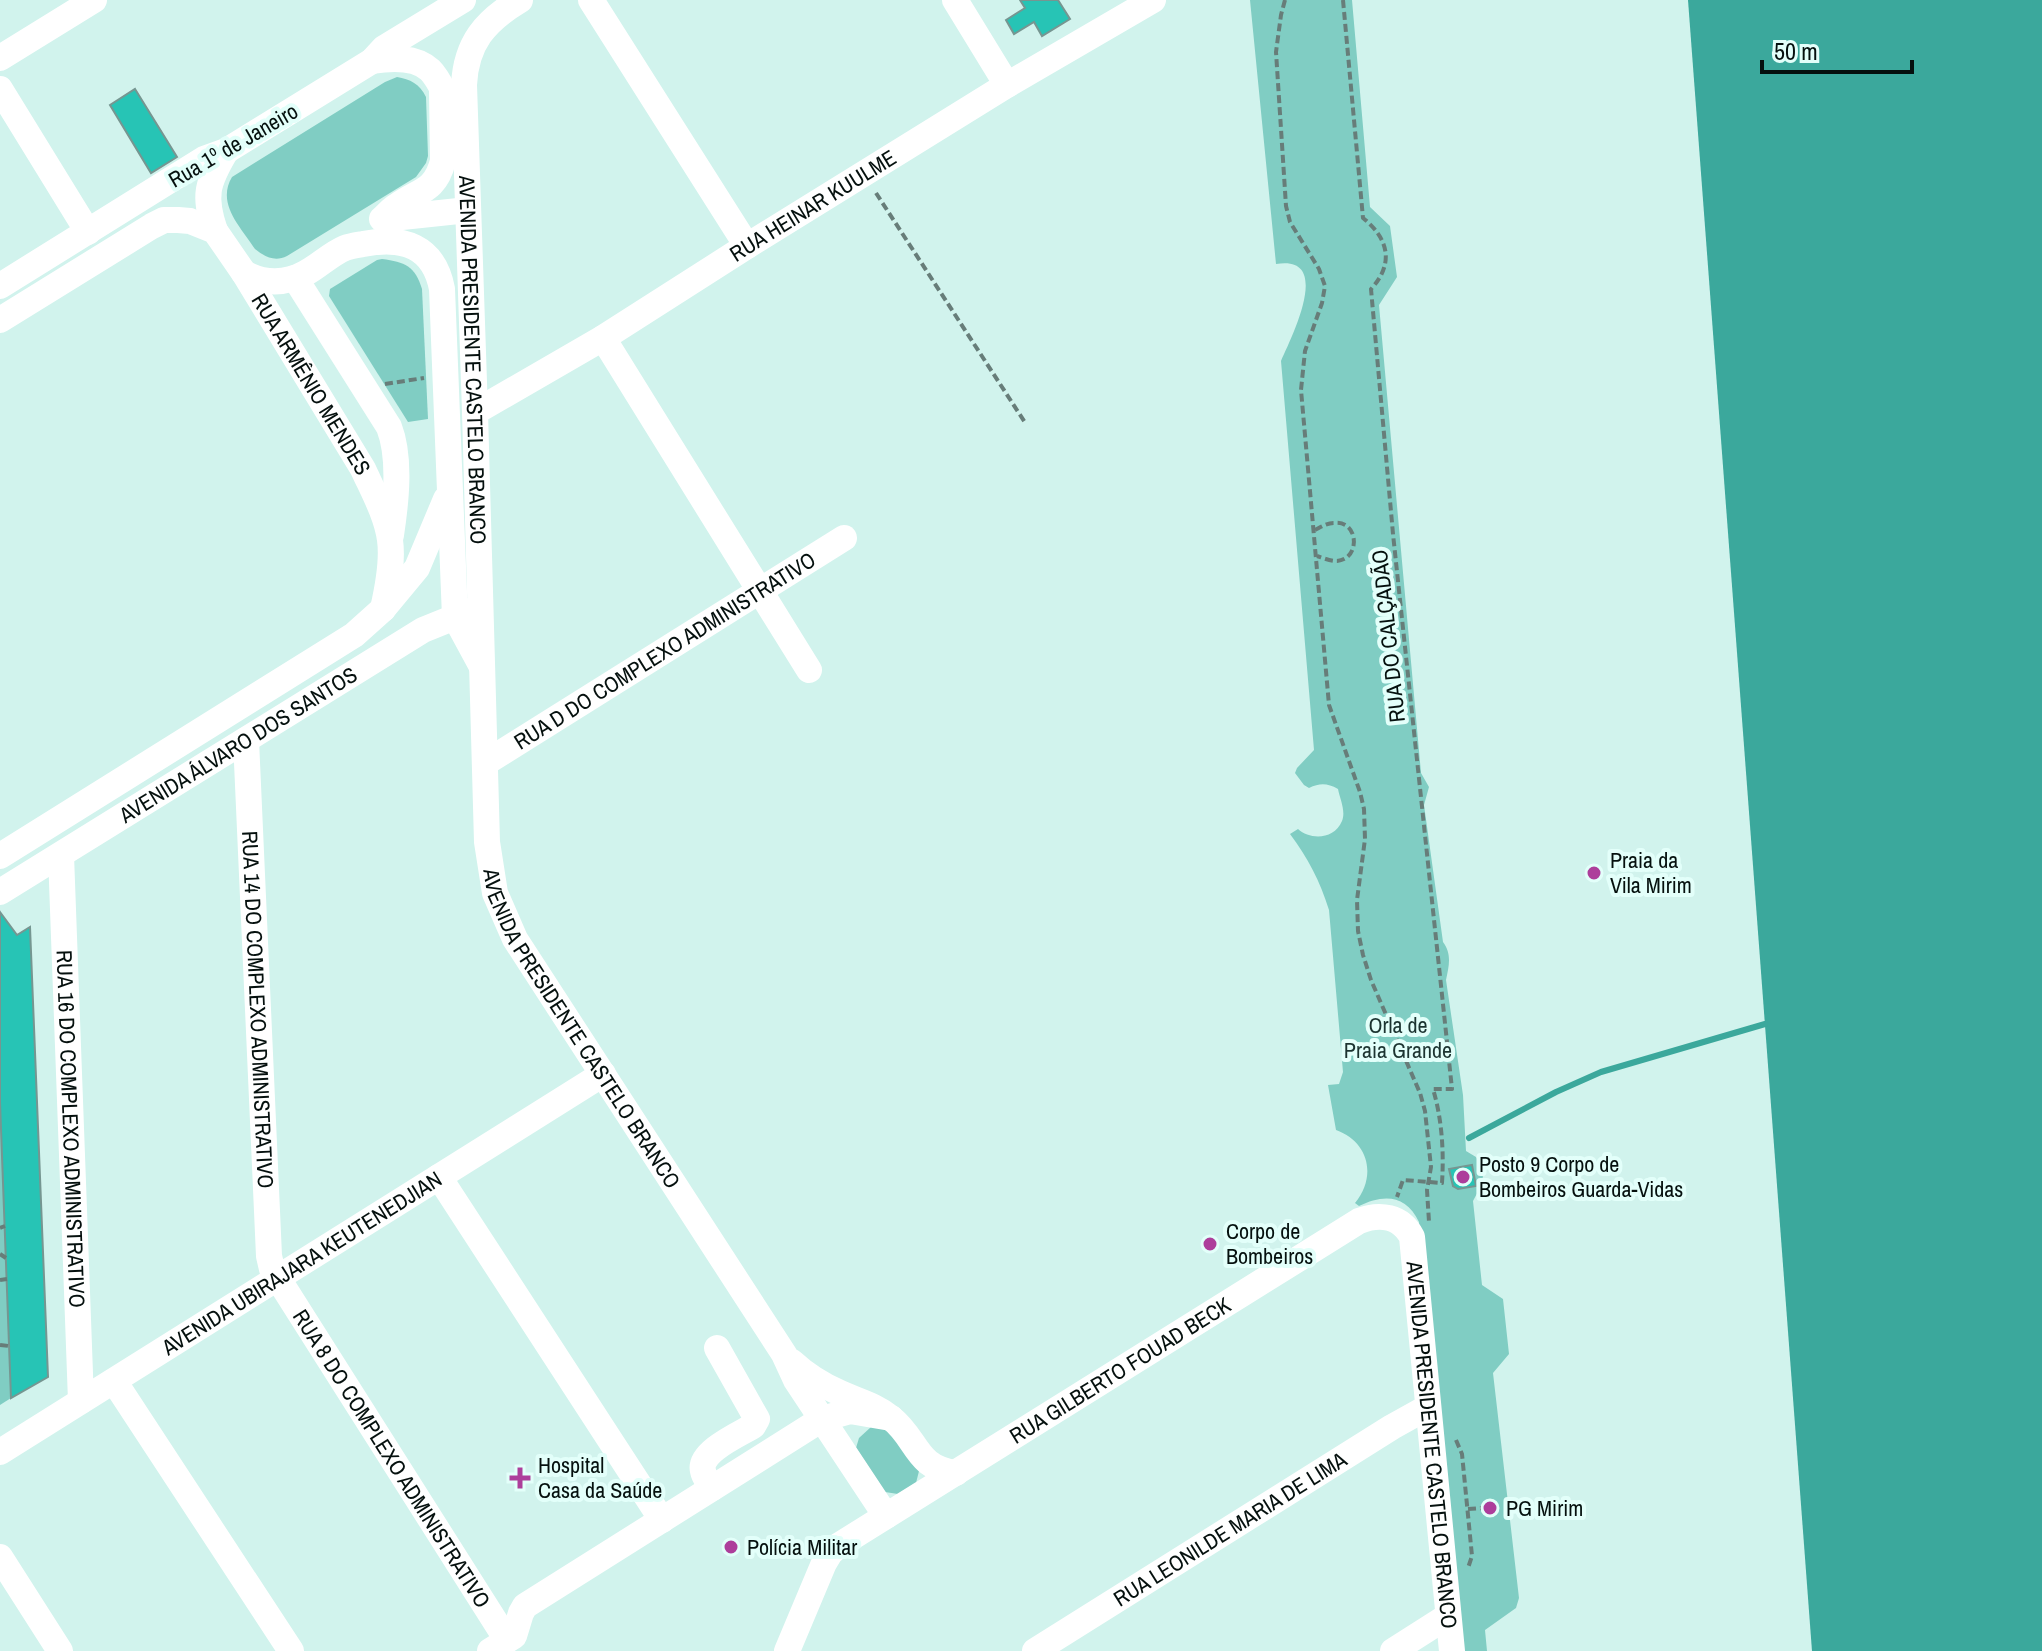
<svg xmlns="http://www.w3.org/2000/svg" width="2042" height="1651" font-family="'Archivo Narrow',sans-serif">
<rect width="100%" height="100%" fill="#d1f3ed"/>
<g fill="#80cdc3">
<path d="M1250,0H1352L1370,207L1390,226L1397,277L1379,305L1421,773L1429,787L1424,805L1443,942C1452,954 1449,966 1446,980L1463,1095L1466,1151L1476,1157L1481,1166L1483,1175L1482,1184L1473,1201L1482,1285L1503,1299L1509,1354L1493,1373L1519,1598L1516,1608L1485,1630L1487,1651H1461L1446,1512L1419,1222C1406,1194 1383,1194 1359,1206L1355,1203C1377,1176 1369,1142 1336,1130L1328,1085L1339,1084L1343,1072L1329,910C1320,881 1308,858 1290,834L1298,829C1310,840 1334,840 1342,821C1346,811 1340,799 1338,789C1327,783 1320,783 1309,788L1304,785L1295,773L1297,768L1314,750L1281,361C1291,338 1334,254 1276,264Z"/>
<path d="M397,77C410,79 420,84 426,97L428,156L426,163L416,177L287,256C275,262 265,257 255,249C241,227 216,204 232,177L385,82Z"/>
<path d="M382,259C405,262 415,266 422,289L428,419L408,422L329,296L330,289L377,260Z"/>
<polygon points="0,1102 11,1398 0,1405"/>
<polygon points="871,1427 889,1429 919,1471 916,1483 898,1494 885,1492 856,1448 859,1438"/>
</g>
<polygon fill="#3ba89c" points="1688,0 2042,0 2042,1651 1812,1651"/>
<g fill="none" stroke-linecap="round" stroke-linejoin="round">
<polyline stroke="#3ba89c" stroke-width="6" points="1469,1138 1556,1092 1601,1072 1765,1024"/>
</g>
<g fill="#27c4b5" stroke="#769691" stroke-width="2">
<polygon points="1020,0 1058,0 1070,19 1042,36 1034,22 1014,34 1006,20 1025,8"/>
<polygon points="135,89 177,157 151,173 110,105"/>
<polygon points="0,912 17,935 30,927 48,1377 11,1398 0,1102"/>
<polygon points="1472,1165 1476,1186 1458,1189 1453,1186 1449,1169"/>
</g>
<g fill="none" stroke-linecap="round" stroke-linejoin="round">
<g stroke="#677d79" stroke-width="4" stroke-dasharray="8 4" stroke-linecap="butt">
<polyline points="1285,0 1281,15 1276,52 1286,206 1290,222 1319,269 1325,286 1322,303 1305,351 1301,390 1329,705 1360,792 1364,809 1365,839 1357,900 1358,931 1363,955 1371,980 1420,1093 1425,1111 1431,1167 1427,1190 1429,1222"/>
<path d="M1343,0L1363,218C1388,238 1395,263 1371,289L1393,534L1452,1089H1433C1442,1119 1444,1152 1442,1183L1403,1180L1397,1197"/>
<polyline points="876,193 1026,424"/>
<polyline points="385,384 424,378"/>
<path d="M1315,530C1321,527 1327,523 1334,523C1359,520 1361,559 1337,561C1330,561 1323,558 1317,556"/>
<polyline points="0,1228 5,1226"/>
<polyline points="0,1254 6,1258"/>
<polyline points="0,1280 7,1279"/>
<polyline points="0,1345 9,1346"/>
<polyline points="1456,1440 1462,1454 1472,1556 1468,1568"/>
<polyline points="1468,1509 1483,1508"/>
</g>
<g stroke="#fff" stroke-width="26">
<path id="s1" d="M520,0C485,21 466,43 464,85L475,412L487,842L495,893L515,939L784,1354L796,1380L886,1516"/>
<polyline points="591,0 747,246"/>
<polyline points="955,0 1007,85"/>
<polyline points="0,58 94,0"/>
<path d="M372,61C391,58 415,56 430,70C439,79 444,93 451,104"/>
<polyline points="0,89 88,232"/>
<path d="M382,219C387,215 391,209 397,206C419,190 435,192 443,161L442,90"/>
<polyline points="383,219 468,210"/>
<path d="M215,231C203,196 207,183 226,151"/>
<path d="M244,273C259,281 274,284 291,279C312,274 326,256 345,248C350,246 357,245 363,244C403,236 434,246 442,289L455,617L481,665"/>
<path d="M295,278L389,427C401,458 396,502 391,535"/>
<polyline points="0,286 204,159 226,151 372,61 384,48 463,0"/>
<path id="s2" d="M0,320L152,226L164,220H178L190,221L215,231L244,273L363,469C373,491 387,516 390,540C393,562 388,587 383,609"/>
<polyline points="603,338 809,670"/>
<path id="s3" d="M475,412L603,338L747,246L1007,85L1153,0"/>
<path id="s4" d="M246,740L269,1256L272,1269L507,1640"/>
<path id="s5" d="M485,763L844,538"/>
<path id="s6" d="M61,855L81,1401"/>
<polyline points="0,856 354,635 383,609 417,568 446,499"/>
<path id="s7" d="M0,892L423,630L470,611"/>
<polyline points="439,1177 662,1520"/>
<path d="M792,1362C806,1375 822,1385 840,1393C857,1401 875,1405 891,1418C918,1439 915,1468 956,1473"/>
<polyline points="114,1381 291,1651"/>
<path id="s8" d="M0,1452L603,1074"/>
<path d="M712,1488C709,1483 704,1477 703,1471C698,1452 740,1434 753,1426L757,1419L717,1348"/>
<polyline points="0,1557 60,1651"/>
<polyline points="490,1651 514,1636 521,1613 525,1606 822,1419 850,1411 891,1418"/>
<path id="s9" d="M787,1651L824,1563L830,1553L838,1546L1359,1221C1380,1213 1401,1216 1412,1237L1452,1651"/>
<path id="s10" d="M1035,1651L1392,1427L1428,1407"/>
<polyline points="1393,1651 1448,1616"/>
</g>
</g>
<g fill="#ad3e9b" stroke="#e3fffa" stroke-width="3">
<circle cx="1594" cy="873" r="8"/>
<circle cx="1463" cy="1177" r="8"/>
<circle cx="1210" cy="1244" r="8"/>
<path d="M516 1466h8v8h8v8h-8v8h-8v-8h-8v-8h8z"/>
<circle cx="1490" cy="1508" r="8"/>
<circle cx="731" cy="1547" r="8"/>
</g>
<g text-anchor="middle" dominant-baseline="central" stroke-width="8" stroke-linejoin="round" paint-order="stroke">
<g font-size="22" fill="#05100e" stroke="#e3fffa">
<text transform="translate(233 145) rotate(-30)">Rua 1º de Janeiro</text>
<text stroke="none"><textPath href="#s3" startOffset="396">RUA HEINAR KUULME</textPath></text>
<text stroke="none"><textPath href="#s1" startOffset="382">AVENIDA PRESIDENTE CASTELO BRANCO</textPath></text>
<text stroke="none"><textPath href="#s2" startOffset="426">RUA ARMÊNIO MENDES</textPath></text>
<text transform="translate(1388 636) rotate(-96)">RUA DO CALÇADÃO</text>
<text stroke="none"><textPath href="#s5" startOffset="212">RUA D DO COMPLEXO ADMINISTRATIVO</textPath></text>
<text stroke="none"><textPath href="#s7" startOffset="280">AVENIDA ÁLVARO DOS SANTOS</textPath></text>
<text stroke="none"><textPath href="#s4" startOffset="270">RUA 14 DO COMPLEXO ADMINISTRATIVO</textPath></text>
<text stroke="none"><textPath href="#s1" startOffset="1076">AVENIDA PRESIDENTE CASTELO BRANCO</textPath></text>
<text stroke="none"><textPath href="#s6" startOffset="274">RUA 16 DO COMPLEXO ADMINISTRATIVO</textPath></text>
<text stroke="none"><textPath href="#s8" startOffset="356">AVENIDA UBIRAJARA KEUTENEDJIAN</textPath></text>
<text stroke="none"><textPath href="#s9" startOffset="450">RUA GILBERTO FOUAD BECK</textPath></text>
<text stroke="none"><textPath href="#s9" startOffset="1002">AVENIDA PRESIDENTE CASTELO BRANCO</textPath></text>
<text stroke="none"><textPath href="#s4" startOffset="754">RUA 8 DO COMPLEXO ADMINISTRATIVO</textPath></text>
<text stroke="none"><textPath href="#s10" startOffset="230">RUA LEONILDE MARIA DE LIMA</textPath></text>
</g>
<g font-size="22" fill="#05100e" stroke="#e3fffa" text-anchor="start">
<text x="1610" y="860">Praia da<tspan x="1610" dy="25">Vila Mirim</tspan></text>
<text x="1479" y="1164">Posto 9 Corpo de<tspan x="1479" dy="25">Bombeiros Guarda-Vidas</tspan></text>
<text x="1226" y="1231">Corpo de<tspan x="1226" dy="25">Bombeiros</tspan></text>
<text x="538" y="1465">Hospital<tspan x="538" dy="25">Casa da Saúde</tspan></text>
<text x="1506" y="1508">PG Mirim</text>
<text x="747" y="1547">Polícia Militar</text>
</g>
<g font-size="22" fill="#1c3431" stroke="#e3fffa">
<text x="1398" y="1025">Orla de<tspan x="1398" dy="25">Praia Grande</tspan></text>
</g>
</g>
<path d="M1762 60v12h150v-12" fill="none" stroke="#05100e" stroke-width="4"/>
<text x="1774" y="60" font-size="24" fill="#05100e" stroke="#e3fffa" stroke-width="6" paint-order="stroke">50 m</text>
</svg>
